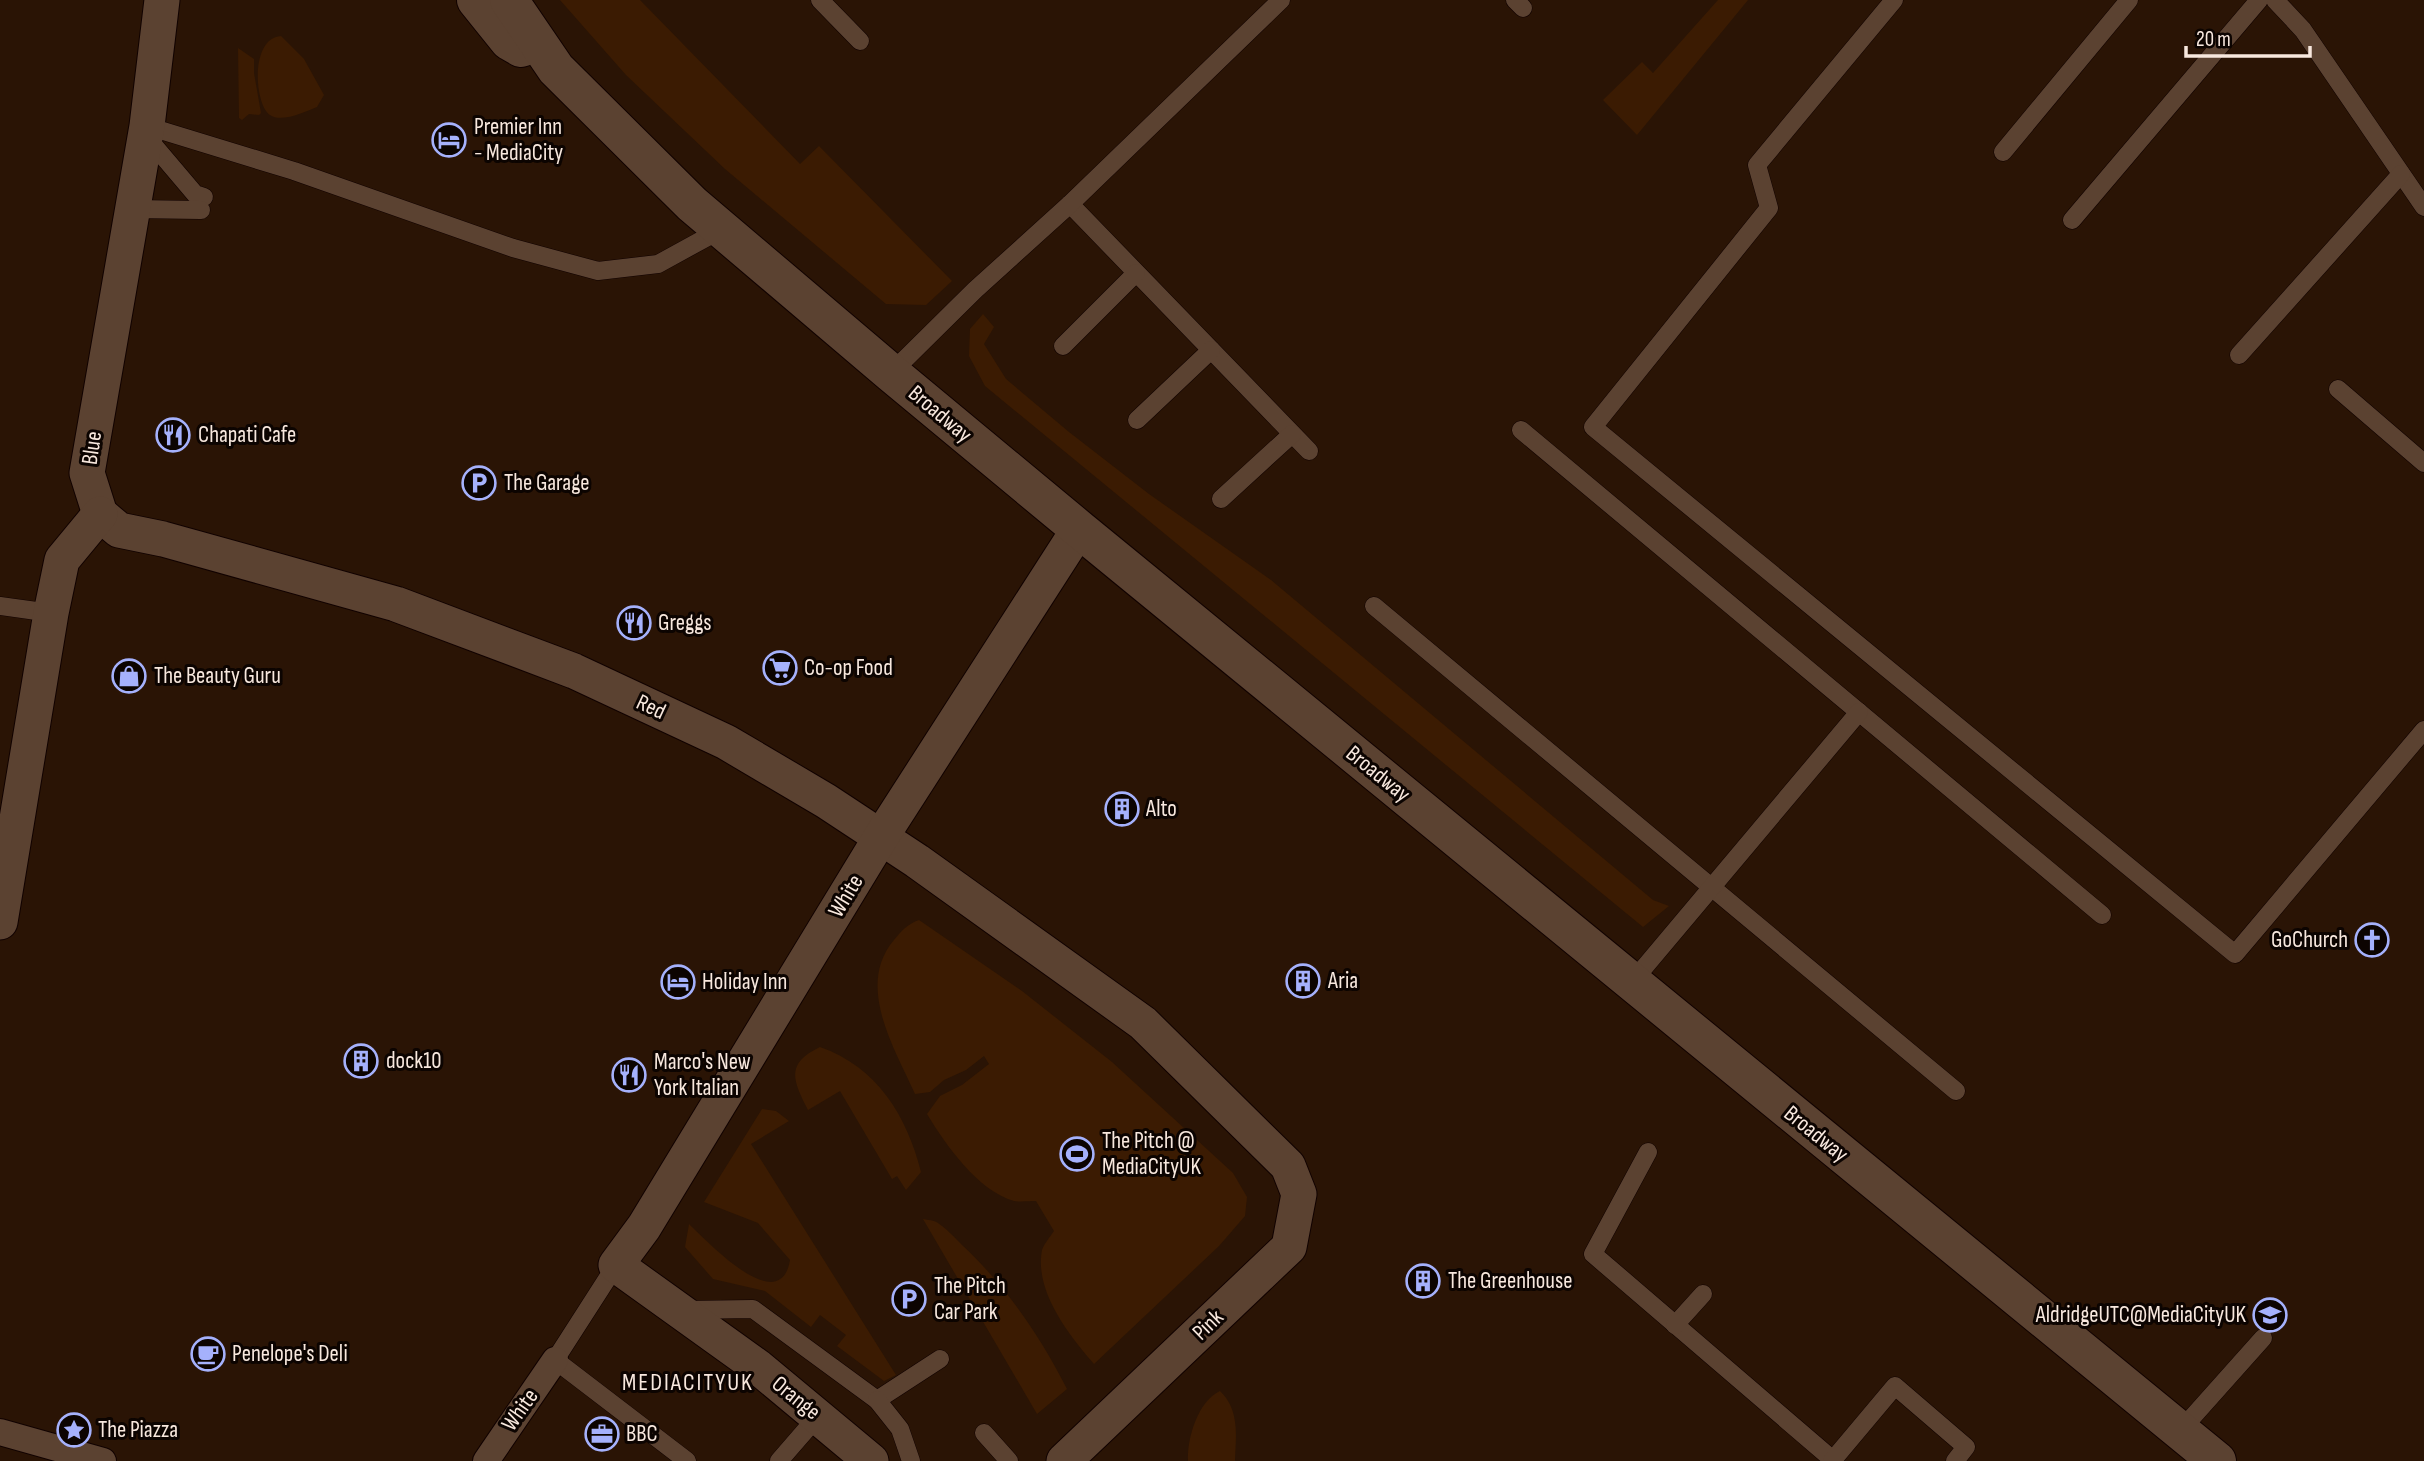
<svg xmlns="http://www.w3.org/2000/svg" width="2424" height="1461" font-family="'Sofia Sans Condensed',sans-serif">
<rect width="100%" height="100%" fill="#2a1405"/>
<g fill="#3b1b02">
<polygon points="560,0 640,0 800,164 819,146 952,281 926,305 886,304 725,169 626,75"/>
<polygon points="1718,0 1748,0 1637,135 1603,100 1642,62 1653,73"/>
<path d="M281,36L304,59L324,95L317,107C305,112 281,123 270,115C254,104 250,38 281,36Z"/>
<polygon points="238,48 254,59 254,73 261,113 259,115 249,114 242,120 239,118"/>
<polygon points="983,314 994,327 984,344 1006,379 1069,432 1149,494 1271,580 1653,900 1669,906 1643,927 985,386 969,356 970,329"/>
<path d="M919,920L1022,991L1112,1062L1233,1173L1247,1197L1245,1216L1219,1246L1094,1364C1069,1335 1034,1291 1042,1250C1044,1244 1050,1237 1054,1231L1036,1201C1029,1201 1020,1202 1014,1201C978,1191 945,1144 927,1114L940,1096L962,1085L989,1064L984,1056L966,1070L944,1080L930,1092L915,1094C895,1049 855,986 894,940C902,930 908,924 919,920Z"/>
<path d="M820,1047C877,1067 907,1116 921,1172L906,1190L897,1176L892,1179L840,1091L808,1110C793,1080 785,1064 820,1047Z"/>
<path d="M762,1109L776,1111L789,1121L751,1144L896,1375L884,1381L837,1346L846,1335L820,1315L811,1327L765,1291L713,1279L685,1247L689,1224C708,1242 780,1319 790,1260L758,1223L704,1202Z"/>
<path d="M923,1219C928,1220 934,1220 938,1223C947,1229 955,1238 962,1245C1006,1286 1040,1336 1067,1389L1037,1414Z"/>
<path d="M1220,1391C1240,1410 1236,1437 1235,1461H1188C1187,1438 1198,1401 1220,1391Z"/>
</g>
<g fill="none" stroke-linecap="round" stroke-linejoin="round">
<defs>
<g id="service">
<polyline points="820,0 860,41"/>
<polyline points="1515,0 1523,8"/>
<polyline points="1894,0 1757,165 1769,208 1593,427 2235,954 2424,730"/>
<polyline points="2275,0 2303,30 2424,207"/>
<polyline points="147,126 294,171 513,248 598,271 658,264 722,229"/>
<polyline points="145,135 195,194 204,197"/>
<polyline points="2003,152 2129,0"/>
<polyline points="1070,204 1309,451"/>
<polyline points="132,209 201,210"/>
<polyline points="2072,220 2259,0"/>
<polyline points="1063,346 1136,273"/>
<polyline points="2239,355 2401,174"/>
<polyline points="891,373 975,290 1070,204 1281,0"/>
<polyline points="2338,389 2424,463"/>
<polyline points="1137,420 1211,350"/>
<polyline points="1521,430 2102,915"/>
<polyline points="1221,499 1292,434"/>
<polyline points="0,606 51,613"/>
<polyline points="1374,606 1956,1091"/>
<polyline points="1632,982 1859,712"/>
<polyline points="1648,1152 1593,1254 1833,1460"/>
<polyline points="616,1265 555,1360 687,1461"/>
<polyline points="685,1310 753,1309 877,1400 940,1359"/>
<polyline points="1675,1325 1703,1294"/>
<polyline points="877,1400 900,1429 911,1461"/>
<polyline points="2180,1431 2263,1338"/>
<polyline points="984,1433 1009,1461"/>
<polyline points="779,1461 818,1416"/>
<polyline points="1832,1461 1895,1386 1966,1447 1955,1461"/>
</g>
<g id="pedestrian">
<polyline points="0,1432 103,1461"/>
<polyline points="486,1461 555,1360"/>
</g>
<g id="minor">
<polyline points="100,514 119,530 163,539 396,604 574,671 726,742 826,801 917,861 1143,1023 1288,1166 1299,1194 1289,1247 1064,1461"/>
<polyline points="100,514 87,473 147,126 162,0"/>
<polyline points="0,922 51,613 62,560 100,514"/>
<polyline points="871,1461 758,1367 616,1265 644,1227 881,837 1079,529"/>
</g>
<g id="tertiary">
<polyline points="476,0 509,41 521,48"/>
<polyline points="509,0 556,69 692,204 891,373 1079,529 2217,1461"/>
</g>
</defs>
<use href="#service" stroke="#110200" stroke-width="19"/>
<use href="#pedestrian" stroke="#110200" stroke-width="28"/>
<use href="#minor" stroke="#110200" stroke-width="37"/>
<use href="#tertiary" stroke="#110200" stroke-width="40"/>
<use href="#service" stroke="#5b4231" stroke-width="18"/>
<use href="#pedestrian" stroke="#5b4231" stroke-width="26"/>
<use href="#minor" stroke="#5b4231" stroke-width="35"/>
<use href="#tertiary" stroke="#5b4231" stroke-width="38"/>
</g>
<defs>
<symbol id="hotel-ring" viewBox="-11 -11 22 22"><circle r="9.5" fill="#0c0401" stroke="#a5b1fc" stroke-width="1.5"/><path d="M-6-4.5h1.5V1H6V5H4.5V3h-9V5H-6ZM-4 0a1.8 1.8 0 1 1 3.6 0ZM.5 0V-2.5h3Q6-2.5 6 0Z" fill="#a5b1fc"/></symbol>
<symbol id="restaurant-ring" viewBox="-11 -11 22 22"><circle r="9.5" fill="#0c0401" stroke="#a5b1fc" stroke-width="1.5"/><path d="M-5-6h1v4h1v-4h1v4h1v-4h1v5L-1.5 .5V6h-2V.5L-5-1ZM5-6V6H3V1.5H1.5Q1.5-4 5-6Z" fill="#a5b1fc"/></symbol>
<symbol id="parking-ring" viewBox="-11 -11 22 22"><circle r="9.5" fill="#0c0401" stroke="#a5b1fc" stroke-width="1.5"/><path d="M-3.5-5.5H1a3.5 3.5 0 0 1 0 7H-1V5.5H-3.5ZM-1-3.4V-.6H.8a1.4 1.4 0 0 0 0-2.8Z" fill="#a5b1fc"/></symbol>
<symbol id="supermarket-ring" viewBox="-11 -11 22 22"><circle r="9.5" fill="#0c0401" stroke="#a5b1fc" stroke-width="1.5"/><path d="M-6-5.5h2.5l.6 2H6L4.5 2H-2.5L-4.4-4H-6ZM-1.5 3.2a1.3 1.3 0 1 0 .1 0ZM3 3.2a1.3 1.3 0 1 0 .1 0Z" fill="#a5b1fc"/></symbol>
<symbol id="shop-ring" viewBox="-11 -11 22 22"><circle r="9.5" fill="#0c0401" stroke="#a5b1fc" stroke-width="1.5"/><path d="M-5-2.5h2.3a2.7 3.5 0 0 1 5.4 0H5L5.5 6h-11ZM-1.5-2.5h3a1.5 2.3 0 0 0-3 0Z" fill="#a5b1fc"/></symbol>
<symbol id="building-ring" viewBox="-11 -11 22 22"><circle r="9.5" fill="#0c0401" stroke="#a5b1fc" stroke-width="1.5"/><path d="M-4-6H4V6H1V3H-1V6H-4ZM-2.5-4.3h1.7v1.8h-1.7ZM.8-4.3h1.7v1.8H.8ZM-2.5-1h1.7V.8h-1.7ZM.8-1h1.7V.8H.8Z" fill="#a5b1fc"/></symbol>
<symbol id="church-ring" viewBox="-11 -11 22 22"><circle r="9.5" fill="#0c0401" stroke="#a5b1fc" stroke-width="1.5"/><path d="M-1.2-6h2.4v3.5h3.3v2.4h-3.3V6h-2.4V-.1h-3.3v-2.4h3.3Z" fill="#a5b1fc"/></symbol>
<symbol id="stadium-ring" viewBox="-11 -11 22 22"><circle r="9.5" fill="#0c0401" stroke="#a5b1fc" stroke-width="1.5"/><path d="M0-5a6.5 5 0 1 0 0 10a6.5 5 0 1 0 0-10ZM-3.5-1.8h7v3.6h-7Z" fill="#a5b1fc"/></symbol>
<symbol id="school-ring" viewBox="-11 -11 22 22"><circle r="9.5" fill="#0c0401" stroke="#a5b1fc" stroke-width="1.5"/><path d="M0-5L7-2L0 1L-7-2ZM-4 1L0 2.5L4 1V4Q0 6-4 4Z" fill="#a5b1fc"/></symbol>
<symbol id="cafe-ring" viewBox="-11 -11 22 22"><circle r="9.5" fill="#0c0401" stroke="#a5b1fc" stroke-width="1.5"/><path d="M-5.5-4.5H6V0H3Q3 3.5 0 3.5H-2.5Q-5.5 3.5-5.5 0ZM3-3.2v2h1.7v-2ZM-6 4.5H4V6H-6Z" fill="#a5b1fc"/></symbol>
<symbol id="sight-ring" viewBox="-11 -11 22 22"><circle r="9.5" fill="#0c0401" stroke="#a5b1fc" stroke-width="1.5"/><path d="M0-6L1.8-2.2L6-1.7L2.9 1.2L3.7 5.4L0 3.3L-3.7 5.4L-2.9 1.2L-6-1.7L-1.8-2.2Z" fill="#a5b1fc"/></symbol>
<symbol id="office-ring" viewBox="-11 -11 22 22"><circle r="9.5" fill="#0c0401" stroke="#a5b1fc" stroke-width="1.5"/><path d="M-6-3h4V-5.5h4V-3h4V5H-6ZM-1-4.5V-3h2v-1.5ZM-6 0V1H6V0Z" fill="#a5b1fc"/></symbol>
</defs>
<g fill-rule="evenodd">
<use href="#hotel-ring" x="430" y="121" width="38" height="38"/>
<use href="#restaurant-ring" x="154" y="416" width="38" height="38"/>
<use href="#parking-ring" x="460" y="464" width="38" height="38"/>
<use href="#restaurant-ring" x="615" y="604" width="38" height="38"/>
<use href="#supermarket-ring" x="761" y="649" width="38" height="38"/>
<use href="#shop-ring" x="110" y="657" width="38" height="38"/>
<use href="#building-ring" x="1103" y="790" width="38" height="38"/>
<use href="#church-ring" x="2353" y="921" width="38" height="38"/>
<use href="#building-ring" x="1284" y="962" width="38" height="38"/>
<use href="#hotel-ring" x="659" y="963" width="38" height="38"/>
<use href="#building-ring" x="342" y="1042" width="38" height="38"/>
<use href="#restaurant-ring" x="610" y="1056" width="38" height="38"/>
<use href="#stadium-ring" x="1058" y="1135" width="38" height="38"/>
<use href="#building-ring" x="1404" y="1262" width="38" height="38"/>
<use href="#parking-ring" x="890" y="1280" width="38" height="38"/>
<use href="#school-ring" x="2251" y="1296" width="38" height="38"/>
<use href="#cafe-ring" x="189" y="1335" width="38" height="38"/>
<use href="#sight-ring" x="55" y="1411" width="38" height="38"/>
<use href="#office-ring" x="583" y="1415" width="38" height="38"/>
</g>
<g text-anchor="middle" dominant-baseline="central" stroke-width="6" stroke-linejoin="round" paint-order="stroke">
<g font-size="23" fill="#f8e8de" stroke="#0c0401" text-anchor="start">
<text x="474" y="127">Premier Inn<tspan x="474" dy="26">- MediaCity</tspan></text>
<text x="198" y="435">Chapati Cafe</text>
<text x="504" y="483">The Garage</text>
<text x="658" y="623">Greggs</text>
<text x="804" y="668">Co-op Food</text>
<text x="154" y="676">The Beauty Guru</text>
<text x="1146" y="809">Alto</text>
<text x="2348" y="940" text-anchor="end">GoChurch</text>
<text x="1328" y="981">Aria</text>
<text x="702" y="982">Holiday Inn</text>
<text x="386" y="1061">dock10</text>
<text x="654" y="1062">Marco's New<tspan x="654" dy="26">York Italian</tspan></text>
<text x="1102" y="1141">The Pitch @<tspan x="1102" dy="26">MediaCityUK</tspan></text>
<text x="1448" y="1281">The Greenhouse</text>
<text x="934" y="1286">The Pitch<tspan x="934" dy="26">Car Park</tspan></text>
<text x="2246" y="1315" text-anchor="end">AldridgeUTC@MediaCityUK</text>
<text x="232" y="1354">Penelope's Deli</text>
<text x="98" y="1430">The Piazza</text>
<text x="626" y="1434">BBC</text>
</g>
<g font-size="23" fill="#f8e8de" stroke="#0c0401">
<text transform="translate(940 414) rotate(40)">Broadway</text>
<text transform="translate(92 448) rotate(-82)">Blue</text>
<text transform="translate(651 707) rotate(25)">Red</text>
<text transform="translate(1378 774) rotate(39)">Broadway</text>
<text transform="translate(846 896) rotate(-59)">White</text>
<text transform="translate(1816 1134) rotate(39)">Broadway</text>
<text transform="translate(1208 1325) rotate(-44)">Pink</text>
<text transform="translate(796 1398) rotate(39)">Orange</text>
<text transform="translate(520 1410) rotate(-55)">White</text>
</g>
<g font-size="24" letter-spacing="2" fill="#f8e8de" stroke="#0c0401">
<text x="688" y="1382">MEDIACITYUK</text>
</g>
</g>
<path d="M2186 46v10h124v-10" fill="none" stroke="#f8e8de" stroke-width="3.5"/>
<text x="2196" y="46" font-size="21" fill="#f8e8de" stroke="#0c0401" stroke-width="5" paint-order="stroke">20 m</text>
</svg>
